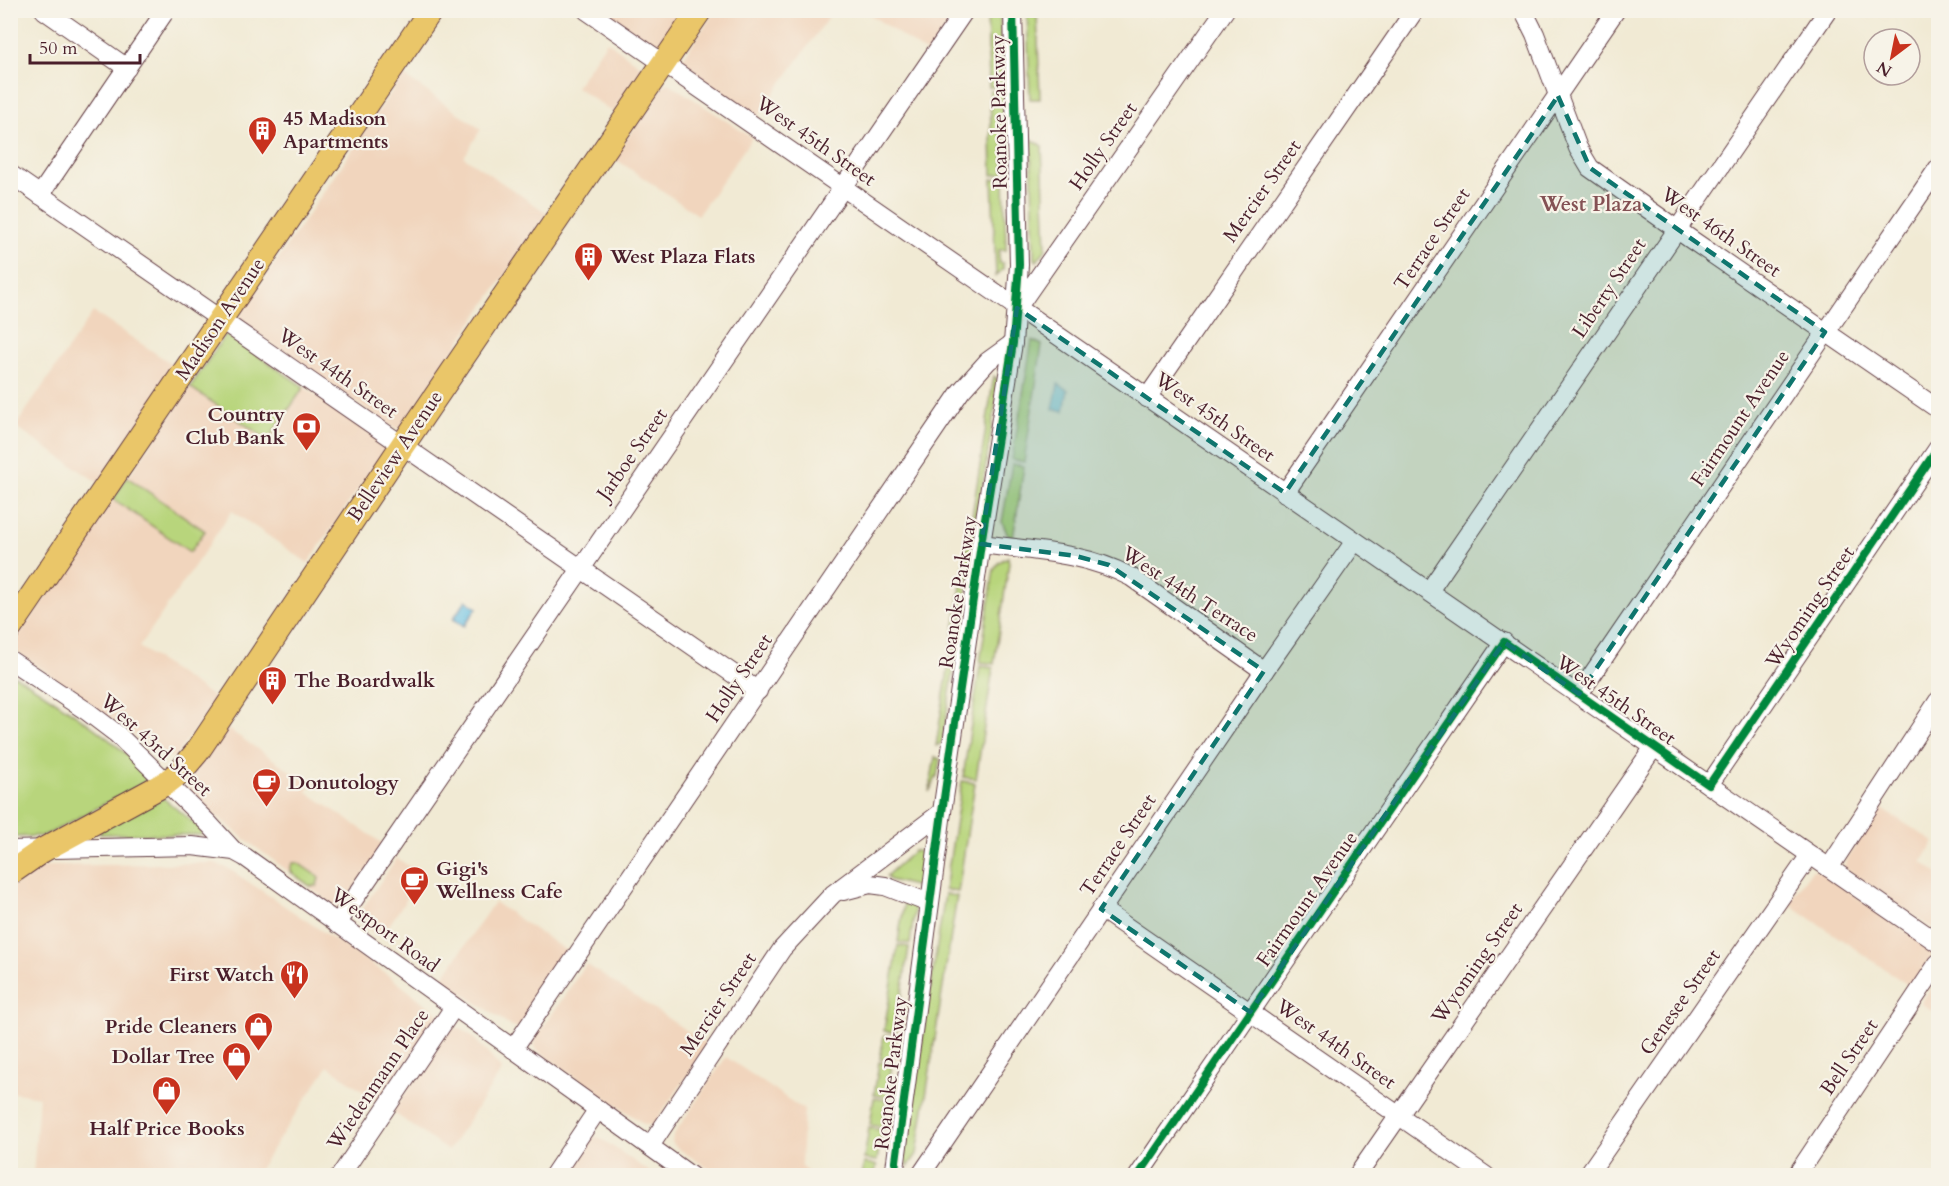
<svg xmlns="http://www.w3.org/2000/svg" width="1949" height="1186" font-family="Cardo,serif">
<rect width="100%" height="100%" fill="#f7f3e8"/>
<filter id="ink" filterUnits="userSpaceOnUse"><feTurbulence type="fractalNoise" baseFrequency=".0167" numOctaves="2"/><feDisplacementMap in="SourceGraphic" scale="12" xChannelSelector="R" yChannelSelector="G"/><feConvolveMatrix kernelMatrix="1 2 1 2 8 2 1 2 1" color-interpolation-filters="sRGB"/></filter>
<filter id="wash" filterUnits="userSpaceOnUse"><feTurbulence type="fractalNoise" baseFrequency=".008" numOctaves="4" result="noise"/><feDisplacementMap in="SourceGraphic" scale="24" xChannelSelector="R" yChannelSelector="G"/><feGaussianBlur stdDeviation="1.35" result="paint"/><feColorMatrix in="noise" values="0 0 0 0 0 0 0 0 0 0 0 0 0 0 0 0 0 1.4 0 .05"/><feComposite in="paint" operator="in"/></filter>
<g filter="url(#wash)">
<rect width="100%" height="100%" fill="#f1ead4"/>
<g fill="#f1d5bd">
<polygon points="604,11 684,11 659,46 655,45"/>
<polygon points="715,11 833,11 756,119 680,65 681,61"/>
<polygon points="865,11 955,11 928,54"/>
<polygon points="607,41 643,68 614,113 576,87"/>
<polygon points="403,75 481,129 464,157 547,213 402,426 398,429 387,424 241,322 238,318"/>
<polygon points="669,83 752,138 698,215 614,158 663,86"/>
<polygon points="93,312 178,368 99,483 15,427"/>
<polygon points="190,387 268,440 304,387 387,446 308,563 232,511 139,647 216,699 175,757 165,757 11,647"/>
<polygon points="225,727 311,785 307,792 385,845 340,907 334,905 246,840 186,791 188,779"/>
<polygon points="1881,808 1934,842 1922,862 1938,874 1938,932 1844,867 1846,860"/>
<polygon points="397,858 422,876 381,937 360,922 358,917 360,912"/>
<polygon points="215,863 229,869 389,976 439,1014 383,1105 328,1066 255,1175 33,1175 39,1097 11,1092 10,888 38,869 48,866"/>
<polygon points="1812,870 1817,870 1932,949 1932,956 1911,987 1788,903"/>
<polygon points="494,902 571,954 518,1028 513,1027 442,979"/>
<polygon points="586,964 708,1045 654,1124 649,1125 644,1124 537,1050 534,1045 534,1041"/>
<polygon points="1938,978 1938,1015 1921,1003"/>
<polygon points="453,1028 460,1028 473,1037 502,1070 448,1151 393,1112 449,1031"/>
<polygon points="726,1057 804,1110 801,1164 810,1175 718,1175 676,1147 672,1142 673,1136"/>
<polygon points="595,1137 600,1138 654,1175 567,1175 591,1140"/>
</g>
<g fill="#b8d57b" stroke="#817a53" stroke-width="1.5">
<polygon points="987,11 1000,11 1002,86 989,87"/>
<polygon points="1027,11 1037,11 1040,99 1030,99"/>
<polygon points="1002,90 1004,174 992,175 990,91"/>
<polygon points="1031,139 1042,146 1046,249 1037,261 1034,258"/>
<polygon points="1004,178 1006,250 999,250 999,263 1003,263 1003,269 996,276 992,179"/>
<polygon points="226,334 304,387 268,440 190,387"/>
<polygon points="1032,340 1042,345 1024,462 1012,460"/>
<polygon points="994,376 999,381 942,743 936,746"/>
<polygon points="1012,464 1024,466 1013,539 1007,533 1002,522"/>
<polygon points="127,477 205,531 190,552 113,499"/>
<polygon points="1008,557 1009,563 994,664 980,662 994,569 999,562"/>
<polygon points="980,666 993,668 976,779 963,777"/>
<path d="M11,674L23,680C44,694 149,759 145,782L52,832L42,836L11,837Z"/>
<polygon points="935,757 940,759 937,776 929,792"/>
<polygon points="962,781 975,783 958,892 945,890"/>
<polygon points="163,798 203,830 203,833 200,835 100,834 100,830"/>
<polygon points="914,851 918,851 922,854 920,883 918,887 890,880 886,876"/>
<polygon points="293,863 298,863 317,876 319,878 317,886 310,886 291,872 291,866"/>
<polygon points="945,894 957,896 917,1154 908,1167 904,1159"/>
<polygon points="905,897 915,906 910,944 898,942"/>
<polygon points="898,945 909,947 896,1033 884,1031"/>
<polygon points="884,1035 896,1037 892,1061 880,1059"/>
<polygon points="879,1062 892,1064 887,1097 874,1095"/>
<polygon points="874,1098 886,1100 882,1127 870,1125"/>
<polygon points="869,1128 882,1130 877,1161 864,1159"/>
<polygon points="864,1163 877,1165 874,1175 862,1175"/>
</g>
<g fill="#66c0e4" stroke="#587088" stroke-width="1.5">
<polygon points="1058,384 1068,390 1064,411 1053,409"/>
<polygon points="466,600 477,608 464,626 453,619"/>
</g>
</g>
<g filter="url(#ink)">
<g fill="none" stroke-linecap="round" stroke-linejoin="round">
<defs>
<g id="minor">
<polyline points="44,10 127,68"/>
<polyline points="586,10 1938,943"/>
<polyline points="1523,10 1535,34 1578,148 1590,168 1689,238 1938,409"/>
<polyline points="10,174 758,691"/>
<polyline points="40,195 166,10"/>
<polyline points="1017,308 1225,10"/>
<polyline points="1147,398 1415,10"/>
<polyline points="1285,493 1616,10"/>
<path d="M981,544C1034,551 1083,552 1131,577L1264,671"/>
<polyline points="1429,591 1828,10"/>
<polyline points="10,660 88,712 117,734 210,825 234,851"/>
<polyline points="1579,694 1938,168"/>
<polyline points="1709,785 1938,448"/>
<polyline points="10,850 192,846 234,851 245,857 691,1176"/>
<polyline points="1829,868 1938,701"/>
<polyline points="843,891 870,884 885,886 929,903"/>
<polyline points="1101,909 1486,1176"/>
<polyline points="337,924 965,10"/>
<polyline points="513,1049 961,391 988,361 1013,343"/>
<polyline points="650,1146 782,949 833,894 942,812"/>
<polyline points="340,1176 454,1007"/>
<polyline points="553,1176 598,1109"/>
<polyline points="894,1176 942,812 981,544 1013,343 1019,265 1013,10"/>
<polyline points="920,1176 1264,671 1355,541"/>
<polyline points="1138,1176 1504,642"/>
<polyline points="1357,1176 1654,747"/>
<polyline points="1587,1176 1810,855"/>
<polyline points="1796,1176 1938,963"/>
</g>
<g id="major">
<polyline points="10,628 431,10"/>
<polyline points="10,873 43,850 166,783 180,772 197,752 402,446 700,10"/>
</g>
</defs>
<use href="#minor" stroke="#633d44" stroke-width="20"/>
<use href="#major" stroke="#633d44" stroke-width="26"/>
<use href="#minor" stroke="#fff" stroke-width="18"/>
<use href="#major" stroke="#eac669" stroke-width="24"/>
<defs>
<g id="cycleway">
<polyline points="894,1176 942,812 981,544 1013,343 1019,265 1013,10"/>
<polyline points="1138,1176 1504,642 1709,785 1938,448"/>
</g>
</defs>
<use href="#cycleway" stroke="#f7f3e8" stroke-width="11"/>
<use href="#cycleway" stroke="#00873e" stroke-width="8"/>
</g>
</g>
<path fill="#0f766e" fill-opacity="0.2" stroke="#0f766e" stroke-width="4.5" stroke-dasharray="12 8" stroke-linejoin="round" d="M1558,96L1590,168L1825,332L1579,694L1504,642L1250,1012L1101,909L1264,671L1109,565L1076,556L981,544L1017,308L1285,493Z"/>
<defs>
<symbol id="building-pin" viewBox="-11 -11 22 30"><path d="M0 17L-7.5 6A9.5 9.5 0 1 1 7.5 6Z" fill="#c8321e" stroke="#f7f3e8"/><path d="M-4-6H4V6H1V3H-1V6H-4ZM-2.5-4.3h1.7v1.8h-1.7ZM.8-4.3h1.7v1.8H.8ZM-2.5-1h1.7V.8h-1.7ZM.8-1h1.7V.8H.8Z" fill="#fff"/></symbol>
<symbol id="bank-pin" viewBox="-11 -11 22 30"><path d="M0 17L-7.5 6A9.5 9.5 0 1 1 7.5 6Z" fill="#c8321e" stroke="#f7f3e8"/><path d="M-6-4H6V4H-6ZM0-2.3a2.3 2.3 0 1 0 0 4.6a2.3 2.3 0 1 0 0-4.6Z" fill="#fff"/></symbol>
<symbol id="cafe-pin" viewBox="-11 -11 22 30"><path d="M0 17L-7.5 6A9.5 9.5 0 1 1 7.5 6Z" fill="#c8321e" stroke="#f7f3e8"/><path d="M-5.5-4.5H6V0H3Q3 3.5 0 3.5H-2.5Q-5.5 3.5-5.5 0ZM3-3.2v2h1.7v-2ZM-6 4.5H4V6H-6Z" fill="#fff"/></symbol>
<symbol id="restaurant-pin" viewBox="-11 -11 22 30"><path d="M0 17L-7.5 6A9.5 9.5 0 1 1 7.5 6Z" fill="#c8321e" stroke="#f7f3e8"/><path d="M-5-6h1v4h1v-4h1v4h1v-4h1v5L-1.5 .5V6h-2V.5L-5-1ZM5-6V6H3V1.5H1.5Q1.5-4 5-6Z" fill="#fff"/></symbol>
<symbol id="shop-pin" viewBox="-11 -11 22 30"><path d="M0 17L-7.5 6A9.5 9.5 0 1 1 7.5 6Z" fill="#c8321e" stroke="#f7f3e8"/><path d="M-5-2.5h2.3a2.7 3.5 0 0 1 5.4 0H5L5.5 6h-11ZM-1.5-2.5h3a1.5 2.3 0 0 0-3 0Z" fill="#fff"/></symbol>
</defs>
<g fill-rule="evenodd">
<use href="#building-pin" x="246" y="114" width="33" height="45"/>
<use href="#building-pin" x="572" y="240" width="33" height="45"/>
<use href="#bank-pin" x="290" y="410" width="33" height="45"/>
<use href="#building-pin" x="256" y="664" width="33" height="45"/>
<use href="#cafe-pin" x="250" y="766" width="33" height="45"/>
<use href="#cafe-pin" x="398" y="864" width="33" height="45"/>
<use href="#restaurant-pin" x="278" y="958" width="33" height="45"/>
<use href="#shop-pin" x="242" y="1010" width="33" height="45"/>
<use href="#shop-pin" x="220" y="1040" width="33" height="45"/>
<use href="#shop-pin" x="150" y="1074" width="33" height="45"/>
</g>
<g text-anchor="middle" dominant-baseline="central" stroke-width="4.5" stroke-linejoin="round" paint-order="stroke">
<g font-size="20" fill="#4a1f2b" stroke="#f7f3e8">
<text transform="translate(999 112) rotate(-91)">Roanoke Parkway</text>
<text transform="translate(816 141) rotate(35)">West 45th Street</text>
<text transform="translate(1103 146) rotate(-55)">Holly Street</text>
<text transform="translate(1262 191) rotate(-55)">Mercier Street</text>
<text transform="translate(1721 232) rotate(35)">West 46th Street</text>
<text transform="translate(1432 239) rotate(-56)">Terrace Street</text>
<text transform="translate(1609 288) rotate(-56)">Liberty Street</text>
<text transform="translate(220 319) rotate(-56)">Madison Avenue</text>
<text transform="translate(338 373) rotate(35)">West 44th Street</text>
<text transform="translate(1215 417) rotate(35)">West 45th Street</text>
<text transform="translate(1740 418) rotate(-56)">Fairmount Avenue</text>
<text transform="translate(632 454) rotate(-55)">Jarboe Street</text>
<text transform="translate(395 456) rotate(-56)">Belleview Avenue</text>
<text transform="translate(958 592) rotate(-81)">Roanoke Parkway</text>
<text transform="translate(1190 594) rotate(33)">West 44th Terrace</text>
<text transform="translate(1810 607) rotate(-56)">Wyoming Street</text>
<text transform="translate(739 678) rotate(-56)">Holly Street</text>
<text transform="translate(1616 700) rotate(35)">West 45th Street</text>
<text transform="translate(156 745) rotate(42)">West 43rd Street</text>
<text transform="translate(1118 845) rotate(-56)">Terrace Street</text>
<text transform="translate(1307 899) rotate(-55)">Fairmount Avenue</text>
<text transform="translate(385 930) rotate(36)">Westport Road</text>
<text transform="translate(1477 963) rotate(-55)">Wyoming Street</text>
<text transform="translate(1680 1002) rotate(-55)">Genesee Street</text>
<text transform="translate(718 1004) rotate(-56)">Mercier Street</text>
<text transform="translate(1336 1044) rotate(35)">West 44th Street</text>
<text transform="translate(1849 1057) rotate(-56)">Bell Street</text>
<text transform="translate(891 1073) rotate(-83)">Roanoke Parkway</text>
<text transform="translate(378 1079) rotate(-56)">Wiedenmann Place</text>
</g>
<g font-size="20" font-weight="bold" fill="#4a1f2b" stroke="#f7f3e8" text-anchor="start">
<text x="283" y="118">45 Madison<tspan x="283" dy="23">Apartments</tspan></text>
<text x="610" y="256">West Plaza Flats</text>
<text x="285" y="414" text-anchor="end">Country<tspan x="285" dy="23">Club Bank</tspan></text>
<text x="294" y="680">The Boardwalk</text>
<text x="288" y="782">Donutology</text>
<text x="436" y="868">Gigi's<tspan x="436" dy="23">Wellness Cafe</tspan></text>
<text x="274" y="974" text-anchor="end">First Watch</text>
<text x="237" y="1026" text-anchor="end">Pride Cleaners</text>
<text x="215" y="1056" text-anchor="end">Dollar Tree</text>
<text x="167" y="1128" text-anchor="middle">Half Price Books</text>
</g>
<g font-size="21" font-weight="bold" fill="#845154" stroke="#f7f3e8">
<text x="1591" y="204">West Plaza</text>
</g>
</g>
<rect width="1949" height="1186" fill="none" stroke="#f7f3e8" stroke-width="36"/>
<g transform="translate(1892 57) rotate(212)"><circle r="28" fill="#f7f3e8" stroke="#b29e9c" stroke-width="1.5"/>
<path d="M0-4.5L10 22L0 15L-10 22Z" fill="#c8321e"/>
<text y="-9" font-size="16" font-weight="bold" text-anchor="middle" fill="#4a1f2b">N</text>
</g>
<path d="M30 54v9h110v-9" fill="none" stroke="#4a1f2b" stroke-width="3"/>
<text x="39" y="54" font-size="18" fill="#4a1f2b" stroke="#f7f3e8" stroke-width="4.5" paint-order="stroke">50 m</text>
</svg>
